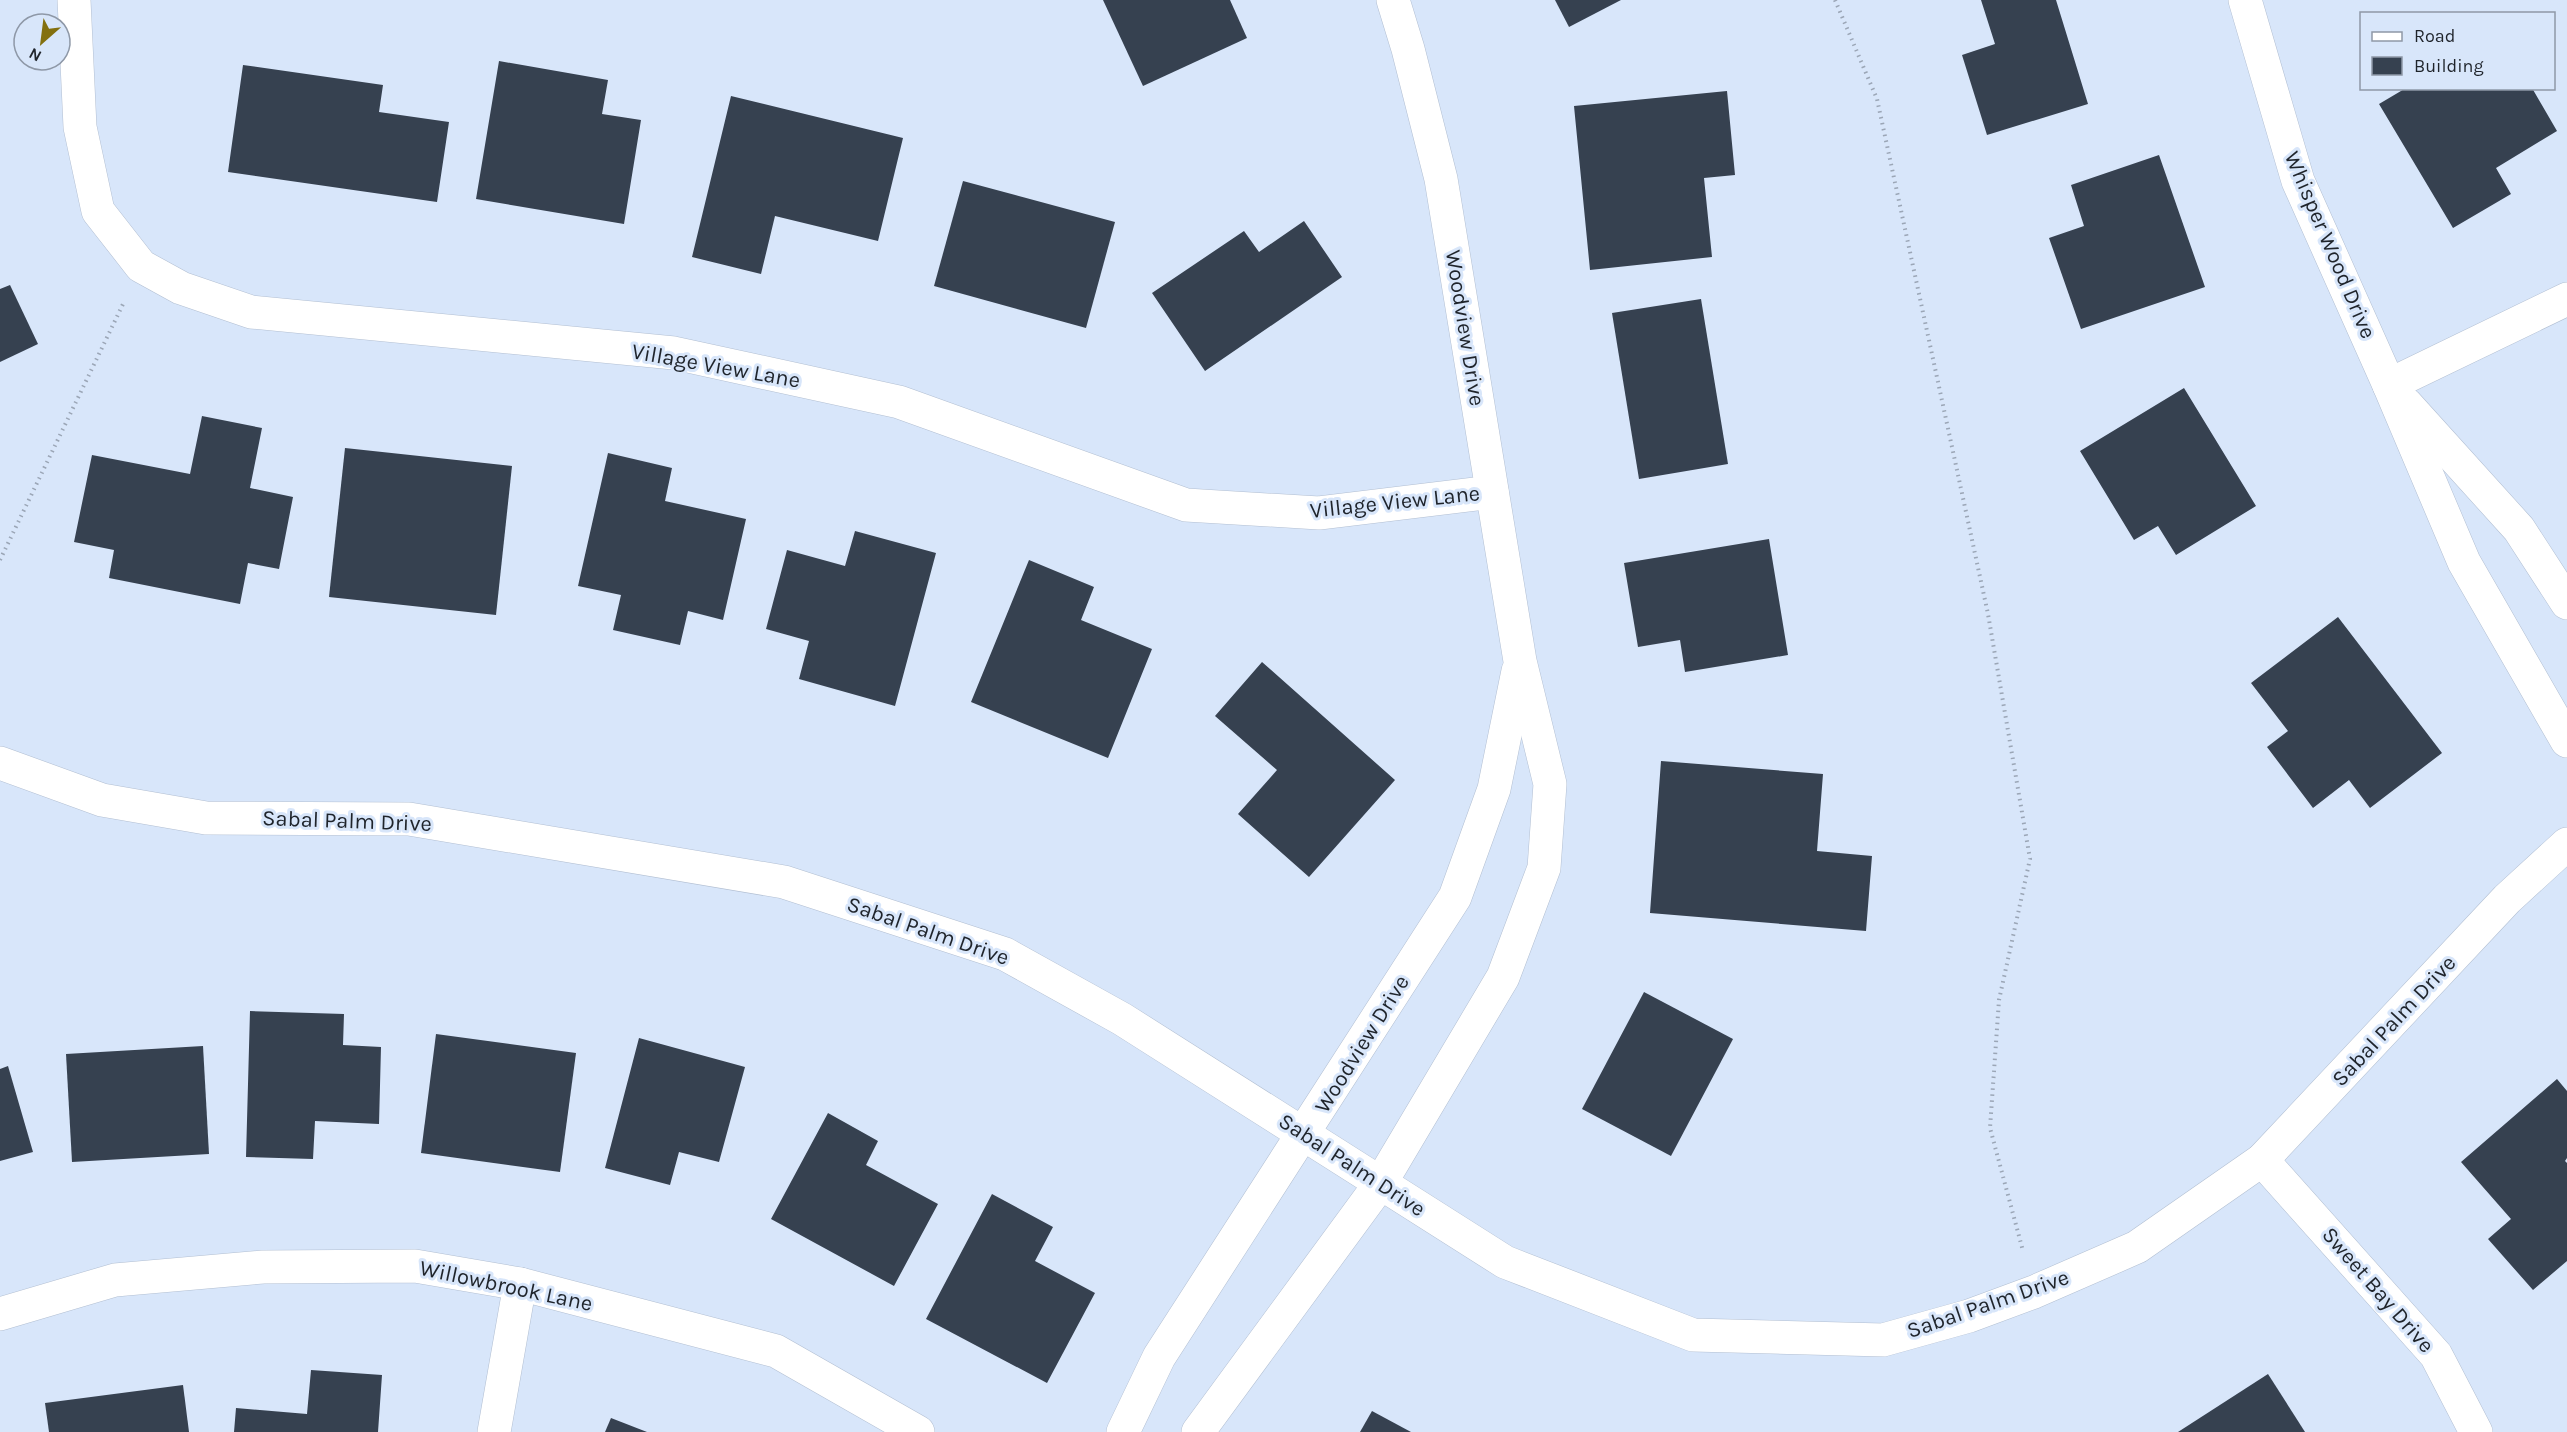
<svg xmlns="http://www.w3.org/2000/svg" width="2567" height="1432" font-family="Karla,sans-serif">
<rect width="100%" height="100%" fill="#d8e6fa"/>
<g fill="#364150">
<polygon points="1103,0 1230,0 1247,38 1143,86"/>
<polygon points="1555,0 1621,0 1569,27"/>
<polygon points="1981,0 2056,0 2088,104 1987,135 1962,55 1995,44"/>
<polygon points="499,61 608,80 602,114 641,120 624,224 476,199"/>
<polygon points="243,65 383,85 379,112 449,122 437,202 228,172"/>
<polygon points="2406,88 2532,88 2557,131 2496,168 2511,194 2453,228 2379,104"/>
<polygon points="1727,91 1735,175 1704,178 1712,257 1590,270 1574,106"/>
<polygon points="731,96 903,138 878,241 775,216 761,274 692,257"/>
<polygon points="2159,155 2205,287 2081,329 2049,238 2084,226 2071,185"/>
<polygon points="963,181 1115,222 1086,328 934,286"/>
<polygon points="1304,221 1342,277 1205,371 1152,293 1244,231 1259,252"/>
<polygon points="10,285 38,344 0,362 0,289"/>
<polygon points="1701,299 1728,464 1639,479 1612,313"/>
<polygon points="2184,388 2256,506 2176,555 2158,526 2134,540 2080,451"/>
<polygon points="202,416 262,428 250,488 293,497 279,569 248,563 240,604 109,578 114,550 74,542 92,455 190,474"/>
<polygon points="345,448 512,466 496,615 329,597"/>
<polygon points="608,453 672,468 665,501 746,519 723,620 688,611 680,645 613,630 621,595 578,586"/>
<polygon points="855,531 936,553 895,706 799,679 809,641 766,629 787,550 845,566"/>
<polygon points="1769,539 1788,655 1685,672 1680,640 1638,647 1624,563"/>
<polygon points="1029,560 1094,587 1081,620 1152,649 1108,758 971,702"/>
<polygon points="2338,617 2442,753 2370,808 2349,780 2313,808 2267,747 2288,731 2251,683"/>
<polygon points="1262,662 1395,780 1309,877 1238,814 1277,770 1215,716"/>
<polygon points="1661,761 1823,774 1817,851 1872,856 1866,931 1650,913"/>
<polygon points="1644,992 1733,1039 1671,1156 1582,1109"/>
<polygon points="250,1011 344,1014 343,1045 381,1047 379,1124 315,1121 313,1159 246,1157"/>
<polygon points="436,1034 576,1053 560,1172 421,1153"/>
<polygon points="639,1038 745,1067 719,1162 679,1152 670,1185 605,1168"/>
<polygon points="203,1046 209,1154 72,1162 66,1054"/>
<polygon points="8,1066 33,1152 0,1161 0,1069"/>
<polygon points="2557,1079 2567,1091 2567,1158 2565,1161 2567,1163 2567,1261 2533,1290 2488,1239 2511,1219 2461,1162"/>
<polygon points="828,1113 878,1141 866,1165 938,1204 894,1286 771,1219"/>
<polygon points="992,1194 1053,1227 1035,1261 1095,1293 1047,1383 926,1319"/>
<polygon points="311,1370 382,1375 378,1432 234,1432 236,1408 307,1414"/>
<polygon points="2268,1374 2305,1432 2178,1432"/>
<polygon points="183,1385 189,1432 49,1432 45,1403"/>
<polygon points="1372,1411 1411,1432 1360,1432"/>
<polygon points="611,1418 647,1432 605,1432"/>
</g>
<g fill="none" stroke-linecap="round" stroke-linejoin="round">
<defs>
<g id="minor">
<polyline points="74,0 80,127 98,211 141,266 181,288 251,312 674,353 899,402 1186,505 1319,513 1492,492"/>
<polyline points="2245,0 2298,181 2389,385 2464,562 2567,741"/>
<polyline points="2389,385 2567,299"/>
<polyline points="2406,404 2519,529 2567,603"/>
<polyline points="2262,1160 2436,1355 2476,1432"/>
<polyline points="0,1314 115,1280 263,1267 415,1266 520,1284 776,1351 918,1432"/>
<polyline points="494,1432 520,1284"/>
<polyline points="1123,1432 1159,1357 1455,897 1494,789 1518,671"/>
<polyline points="1198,1432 1380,1184 1503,977 1544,868 1550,784 1520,661 1441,179 1408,49 1393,0"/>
</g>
<polyline id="tertiary" points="0,763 102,800 206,818 409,819 784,882 1005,954 1122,1019 1505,1262 1693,1335 1883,1340 1969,1316 2034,1292 2137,1247 2262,1160 2507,899 2567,844"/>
</defs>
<use href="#minor" stroke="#b2bfd2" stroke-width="34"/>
<use href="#tertiary" stroke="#b2bfd2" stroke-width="34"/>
<g stroke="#9ba6b6" stroke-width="4" stroke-dasharray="1.5 4.5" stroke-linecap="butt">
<polyline points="1835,0 1877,99 1988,614 2030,859 1999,1000 1990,1128 2023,1251"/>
<polyline points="0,560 124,302"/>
</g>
<use href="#minor" stroke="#fff" stroke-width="33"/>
<use href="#tertiary" stroke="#fff" stroke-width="33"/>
</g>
<g text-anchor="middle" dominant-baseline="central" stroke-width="6" stroke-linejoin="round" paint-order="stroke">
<g font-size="22" fill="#1f242b" stroke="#d8e6fa">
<text transform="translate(2330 245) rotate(67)">Whisper Wood Drive</text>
<text transform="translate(1465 328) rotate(81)">Woodview Drive</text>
<text transform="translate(716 366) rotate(10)">Village View Lane</text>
<text transform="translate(1395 502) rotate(-6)">Village View Lane</text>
<text transform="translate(347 821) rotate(2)">Sabal Palm Drive</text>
<text transform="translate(928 931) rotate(19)">Sabal Palm Drive</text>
<text transform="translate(2394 1021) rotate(-47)">Sabal Palm Drive</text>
<text transform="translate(1362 1044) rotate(-58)">Woodview Drive</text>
<text transform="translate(1352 1165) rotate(33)">Sabal Palm Drive</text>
<text transform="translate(506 1286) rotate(12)">Willowbrook Lane</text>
<text transform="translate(2378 1290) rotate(49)">Sweet Bay Drive</text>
<text transform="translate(1988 1304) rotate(-19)">Sabal Palm Drive</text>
</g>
</g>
<rect x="2360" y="12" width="195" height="78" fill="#d8e6fa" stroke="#8e98a7" stroke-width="1.5"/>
<rect x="2372" y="32" width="30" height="9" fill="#ffffff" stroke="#8e98a7" stroke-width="1.5"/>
<text x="2414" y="42" font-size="18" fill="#1f242b">Road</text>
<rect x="2372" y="57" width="30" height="18" fill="#364150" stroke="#8e98a7" stroke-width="1.5"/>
<text x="2414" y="72" font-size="18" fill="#1f242b">Building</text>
<g transform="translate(42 42) rotate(208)"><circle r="28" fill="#d8e6fa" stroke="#8e98a7" stroke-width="1.5"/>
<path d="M0-4.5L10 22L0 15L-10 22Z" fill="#83700f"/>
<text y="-9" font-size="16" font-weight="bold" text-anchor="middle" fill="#1f242b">N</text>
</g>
</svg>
